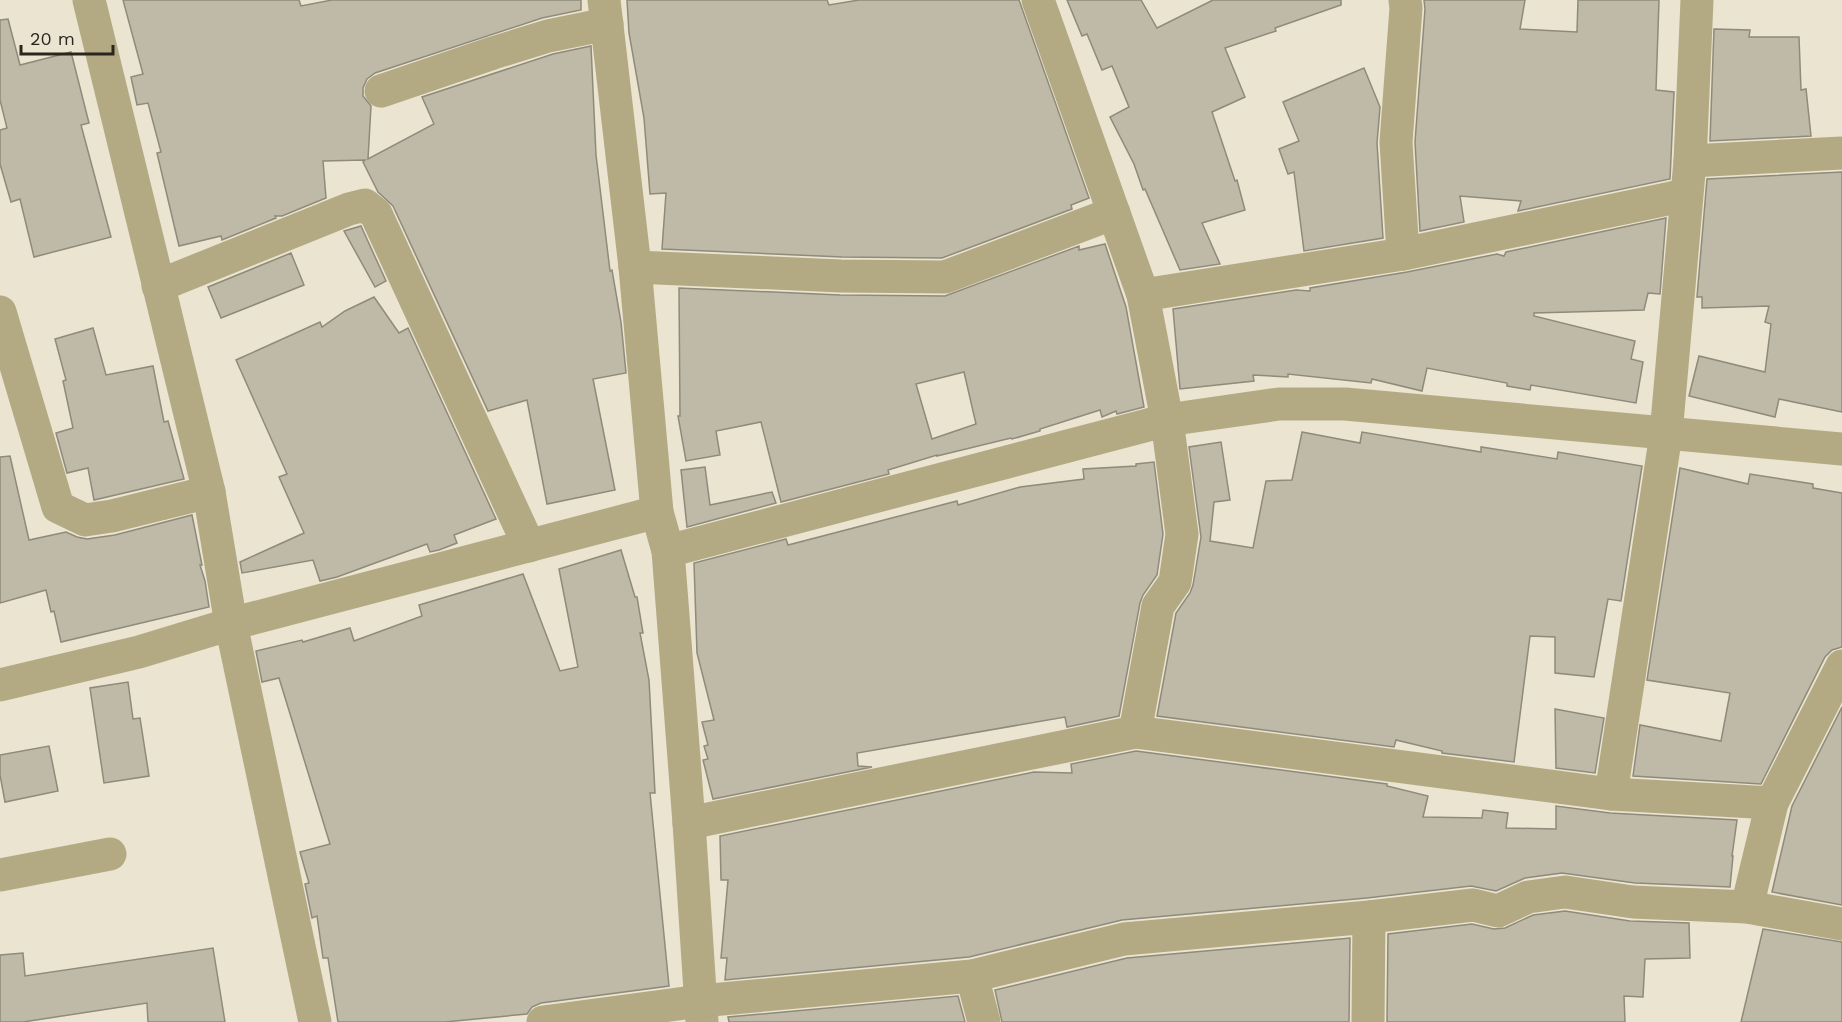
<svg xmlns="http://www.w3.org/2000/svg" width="1842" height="1022" font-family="'Work Sans',sans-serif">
<rect width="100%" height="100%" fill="#eae4d1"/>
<g fill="#bfbaa7" stroke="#8f8a79" stroke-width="1.5" fill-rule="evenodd">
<polygon points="123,0 299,0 301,6 332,0 581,0 581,10 542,18 375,73 367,79 363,88 363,96 371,106 368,159 434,124 422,97 553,54 591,46 596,155 610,271 612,270 621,322 626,373 593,379 615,490 547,504 527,400 488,411 393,206 378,192 363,162 365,160 323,161 326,198 282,216 275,216 276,218 222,240 221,236 179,246 157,153 161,152 148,103 137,105 131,77 143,74"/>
<polygon points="627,0 827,0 829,5 859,0 1019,0 1089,198 1071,205 1072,209 942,258 842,257 662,249 666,193 650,194 644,118 629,33"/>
<polygon points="1067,0 1141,0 1157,28 1213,0 1341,0 1341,5 1275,28 1276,31 1225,48 1245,97 1212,112 1235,181 1237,180 1245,210 1202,223 1220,264 1180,270 1145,189 1143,190 1134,164 1110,117 1129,107 1112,66 1102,70 1087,34 1082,36"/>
<polygon points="1424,0 1525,0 1520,29 1577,32 1578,0 1659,0 1656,90 1674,92 1670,179 1518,211 1521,201 1460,196 1464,222 1420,231 1415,142 1425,9"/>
<polygon points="8,19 20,65 71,52 89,123 81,125 111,237 34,257 20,199 11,202 0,164 0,130 7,128 0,100 0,20"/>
<polygon points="1714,29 1750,30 1749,37 1799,37 1801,90 1806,89 1811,136 1710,141"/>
<polygon points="1364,68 1380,107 1377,143 1383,238 1304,251 1294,172 1288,174 1279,149 1299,141 1283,102"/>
<polygon points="1842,172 1842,412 1779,399 1775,417 1689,396 1699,356 1765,372 1771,324 1765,322 1769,306 1702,308 1702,297 1697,297 1707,179"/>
<polygon points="1666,218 1660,294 1648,293 1644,310 1534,313 1534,316 1635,341 1631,359 1643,362 1636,403 1531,385 1530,390 1507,386 1507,383 1427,368 1422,391 1372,379 1371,383 1288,374 1288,377 1253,375 1254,381 1180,389 1173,309 1296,290 1310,291 1310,288 1407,272 1497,254 1504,256 1506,252"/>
<polygon points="361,226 386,281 375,287 344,231"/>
<path d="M1105,244L1126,307L1144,407L1117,414L1116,411L1102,417L1100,410L1040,429V431L1012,439L1011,438L937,456V455L888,470L889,474L781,502L761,422L716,431L720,455L686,461L678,416H680L679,288L840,295L945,296L1079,246V250ZM964,372L976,424L932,439L916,384Z"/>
<polygon points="291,253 304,285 221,318 208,287"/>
<polygon points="374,297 399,333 408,328 496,519 454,535 457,543 439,550 430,552 427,544 337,577 320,581 313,560 242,573 240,562 304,533 279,477 287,474 236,360 320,322 322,327 345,311"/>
<polygon points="93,328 106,375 153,366 164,422 168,421 184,479 94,500 88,468 67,473 56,433 73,428 63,381 66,380 55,339"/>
<polygon points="1302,432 1360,443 1362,432 1481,452 1481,447 1557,459 1558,452 1642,466 1621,601 1608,599 1594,677 1555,673 1555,637 1530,636 1514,762 1442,753 1442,751 1396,740 1394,747 1157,716 1176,613 1190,593 1193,585 1201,537 1189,447 1221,442 1230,500 1214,502 1210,541 1253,548 1266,481 1292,480"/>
<polygon points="10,456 29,540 66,532 77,537 87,539 115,535 192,515 202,565 200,565 205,581 209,607 61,642 54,611 51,612 46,590 0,603 0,457"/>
<polygon points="1154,462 1163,534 1157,575 1143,595 1140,603 1119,716 1067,727 1065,717 857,753 858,766 872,767 713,799 703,760 708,759 704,746 708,745 702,722 714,720 697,653 694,563 786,539 788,545 957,501 958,505 1020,487 1084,479 1083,469 1136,466 1136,464"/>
<polygon points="705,467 710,505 772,492 776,503 687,527 681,470"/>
<polygon points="1680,468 1748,484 1750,474 1813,484 1813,488 1842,493 1842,647 1832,650 1825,657 1761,784 1633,776 1640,725 1721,741 1730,693 1647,680"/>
<polygon points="621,550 635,597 637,597 643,633 640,633 649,680 655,793 650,793 669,986 541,1003 532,1007 527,1014 445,1022 338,1022 328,958 323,958 317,916 312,918 305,884 309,883 300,852 330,844 279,678 262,682 256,651 302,640 303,642 350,628 354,641 422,616 419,605 523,574 560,671 578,667 559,569"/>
<polygon points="128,682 133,719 140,718 149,776 104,783 90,688"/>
<polygon points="1842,707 1842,905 1772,892 1792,806"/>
<polygon points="1555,709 1604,718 1595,773 1556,768"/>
<polygon points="49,746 58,791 5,802 0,775 0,755"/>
<polygon points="1136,751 1387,784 1387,786 1428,796 1423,817 1482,818 1483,810 1508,813 1506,828 1556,829 1556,806 1610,813 1737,820 1732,856 1733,856 1730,887 1635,883 1562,873 1525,878 1496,891 1471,886 1367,898 1122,920 969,957 725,980 727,958 721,958 728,880 721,880 720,836 1034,772 1072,773 1071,764"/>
<polygon points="1565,911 1630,921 1689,923 1690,958 1645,959 1643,997 1624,996 1625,1022 1387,1022 1388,934 1472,924 1494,929 1505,928 1533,915"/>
<polygon points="1763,929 1842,942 1842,1022 1741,1022"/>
<polygon points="1350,938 1349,1022 1002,1022 995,990 1127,958"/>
<polygon points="213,948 225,1022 148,1022 147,1003 23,1022 0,1022 0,955 23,953 25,976"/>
<polygon points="958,996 965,1022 729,1022 728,1017"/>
</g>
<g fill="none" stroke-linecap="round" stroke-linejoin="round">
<g stroke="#b3a983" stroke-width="33">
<polyline points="604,0 635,267 657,512 668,551 689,823 702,1022"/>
<polyline points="1038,0 1143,295 1167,420 1182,534 1175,582 1158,606 1135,732"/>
<polyline points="381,91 493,53 548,36 607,24"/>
<polyline points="1690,161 1842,153"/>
<polyline points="1403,254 1396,142 1406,8 1405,0"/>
<polyline points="635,267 841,276 945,277 1114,213"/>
<polyline points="158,286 349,209 365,205 376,214 529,546"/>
<polyline points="1143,295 1403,254 1686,195"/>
<polyline points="0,312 58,507 85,520 112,516 209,492"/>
<polyline points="668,551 1167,420 1279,404 1345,404 1842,449"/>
<polyline points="0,685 139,652 231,624 657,512"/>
<polyline points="1611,794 1666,434 1690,161 1697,0"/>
<polyline points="689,823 1135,732 1611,794 1772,803"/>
<polyline points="0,875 110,854"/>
<polyline points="1747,907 1772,803 1842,666"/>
<polyline points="972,976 984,1022"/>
<polyline points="543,1022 700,1001 972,976 1124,939 1369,917 1473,905 1498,911 1528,897 1565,892 1633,902 1747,907 1842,924"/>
<polyline points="1368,1022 1369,917"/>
</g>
<polyline stroke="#b3a983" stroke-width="33" points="89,0 209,492 231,624 315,1022"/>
</g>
<path d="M21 45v9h92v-9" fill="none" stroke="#28261f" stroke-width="3"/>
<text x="30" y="45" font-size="18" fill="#28261f" stroke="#eae4d1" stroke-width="4.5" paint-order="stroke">20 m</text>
</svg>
